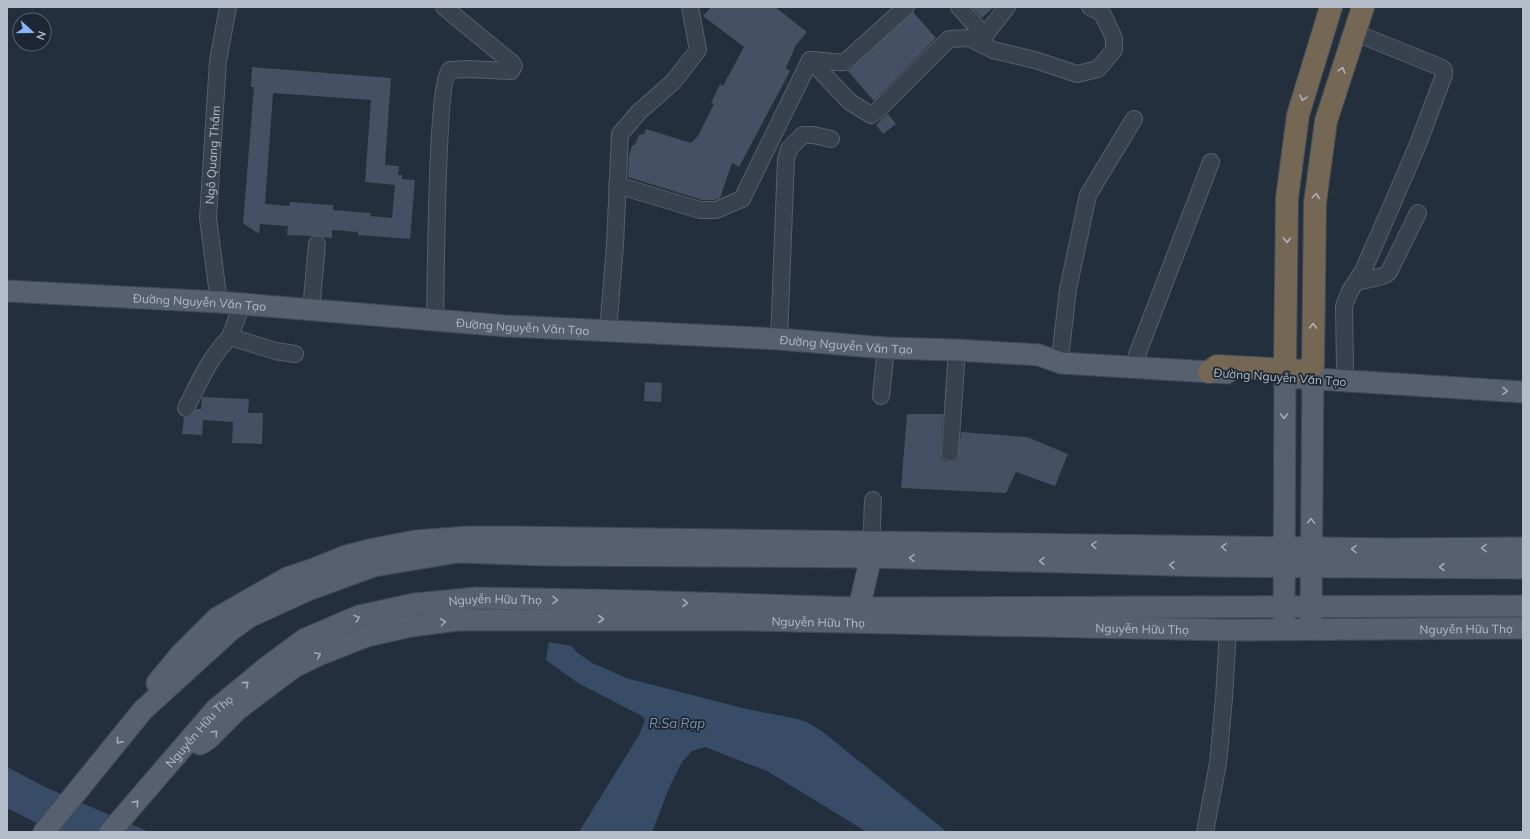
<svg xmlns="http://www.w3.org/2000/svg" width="1530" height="839" font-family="Mulish,sans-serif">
<rect width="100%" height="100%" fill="#242f3e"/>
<g fill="#394c67">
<polygon points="549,642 571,646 579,654 592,663 626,678 746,709 798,719 809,723 823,732 947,832 867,832 767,771 705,747 692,751 682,762 669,788 652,832 579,832 639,735 645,720 642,716 578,683 546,660"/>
<polygon points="7,767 45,787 149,832 55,832 7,808"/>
</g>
<g fill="#455162" fill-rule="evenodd">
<polygon points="711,7 775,7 807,32 796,45 786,68 790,71 739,167 732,163 720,198 714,200 702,200 628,177 629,156 632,146 635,144 639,135 644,134 646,129 691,143 698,136 714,104 711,103 720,84 723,86 744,47 703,16"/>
<polygon points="972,7 994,7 982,18"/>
<polygon points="913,12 936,38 874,101 848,71 851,69"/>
<path d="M252,67L391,78L385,165L399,166L398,175H402V179L415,180L410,239L358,235V232L332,230V238L323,237L317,235L312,236L287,235L288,226L260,224L259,234L243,223L254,87H251ZM273,93L371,100L365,182L395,185L392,218L370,216L371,213L333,210V205L290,202L289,206L265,204Z"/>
<polygon points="888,114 896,124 883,134 876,125"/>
<polygon points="645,382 662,383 661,402 644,401"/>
<polygon points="202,397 249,399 248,413 263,413 262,444 232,443 233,422 203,420 202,435 182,434 184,417 191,416 196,409 201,409"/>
<polygon points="907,414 943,414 941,453 941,457 944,461 949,462 954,462 958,458 961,432 1027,437 1068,454 1055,486 1016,472 1006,493 901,488"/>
</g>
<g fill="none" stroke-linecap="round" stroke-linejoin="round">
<defs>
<g id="minor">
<polyline points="959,7 985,36"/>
<polyline points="979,43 1007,7"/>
<polyline points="810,60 850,102 871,115 877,111 949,39 969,38 993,50 1035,60 1077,74 1098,69 1114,50 1114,38 1102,13 1090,7"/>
<path d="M617,185L700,210H716L742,199L810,60C822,60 833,63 845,62L906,7"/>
<path d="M1357,282C1365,279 1384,278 1389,272L1418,213"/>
<path id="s1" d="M219,302L208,218L218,61L228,7"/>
<polyline points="242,304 230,337 276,351 295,354"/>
<polyline points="311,310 317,244"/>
<path d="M435,320C436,288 436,81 450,70L467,69L511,71L514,66L512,63L444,7"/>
<polyline points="608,331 615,245 620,134 639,112 673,82 698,50 690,7"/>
<polyline points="779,339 786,159 789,149 803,135 813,135 831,139"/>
<polyline points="1061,350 1068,289 1088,195 1134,119"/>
<polyline points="1137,355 1211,162"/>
<polyline points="1345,367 1344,306 1350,291 1363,271 1391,207 1418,144 1444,75 1444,70 1440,67 1368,38"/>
<polyline points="881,396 886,348"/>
<path d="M186,408C199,383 209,358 230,337"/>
<polyline points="950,453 957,350"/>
<polyline points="871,552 873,500"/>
<polyline points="1205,832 1218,763 1224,698 1228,630"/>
</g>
<g id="major">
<path id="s2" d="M7,291L219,302L506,326L779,339L886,348L957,350L1039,355L1061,363L1227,373"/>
<polyline points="1286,377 1523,392"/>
<polyline points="859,608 871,557"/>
<polyline points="1284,621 1285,364"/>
<polyline points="1311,621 1313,365"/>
<polyline points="157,683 180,655 217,618 287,578 314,569 346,556 374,549 415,541 468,537 508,537 1390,549 1523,548"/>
<path id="s3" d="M200,744L208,739L237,710L294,667L321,654L367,636L411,626L458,620H748L1228,630L1523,628"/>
<polyline points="44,832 143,710 231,630 249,617 308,590 374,566 458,552 546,555 871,557 1210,566 1523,568"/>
<path id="s4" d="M110,832L216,709L267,667L305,639L359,616L414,604L477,598L634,601L859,608L1523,606"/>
</g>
<g id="highway">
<polyline points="1285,364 1287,198 1298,115 1331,7"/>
<polyline points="1209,372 1217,366 1305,371 1313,365 1315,203 1326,121 1363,7"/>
</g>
</defs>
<use href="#minor" stroke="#565f6c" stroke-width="18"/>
<use href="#major" stroke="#414a57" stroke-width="23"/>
<use href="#highway" stroke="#434c59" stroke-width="24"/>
<use href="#minor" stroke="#38414e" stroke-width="16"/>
<use href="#major" stroke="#56606e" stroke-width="21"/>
<use href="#highway" stroke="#746855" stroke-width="22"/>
</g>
<defs><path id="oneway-chevron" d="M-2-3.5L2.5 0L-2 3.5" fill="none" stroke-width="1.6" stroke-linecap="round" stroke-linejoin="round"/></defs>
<g stroke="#aeb4bd">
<use href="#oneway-chevron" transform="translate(1342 70) rotate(-73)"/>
<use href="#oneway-chevron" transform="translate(1303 98) rotate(107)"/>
<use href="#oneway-chevron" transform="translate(1316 196) rotate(-82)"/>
<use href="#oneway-chevron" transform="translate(1287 240) rotate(91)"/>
<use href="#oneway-chevron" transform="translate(1313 326) rotate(-89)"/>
</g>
<g stroke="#a1aab7">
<use href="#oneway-chevron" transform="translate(1505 391) rotate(4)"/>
<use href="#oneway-chevron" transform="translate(1284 416) rotate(91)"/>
<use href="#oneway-chevron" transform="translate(1311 521) rotate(-89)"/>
<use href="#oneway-chevron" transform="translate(1094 545) rotate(-179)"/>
<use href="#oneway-chevron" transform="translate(1224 547) rotate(-179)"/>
<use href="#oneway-chevron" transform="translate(1484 548) rotate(179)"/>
<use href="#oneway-chevron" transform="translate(1354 549) rotate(-179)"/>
<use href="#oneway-chevron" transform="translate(912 558) rotate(-179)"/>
<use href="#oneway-chevron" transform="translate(1042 561) rotate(-179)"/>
<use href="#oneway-chevron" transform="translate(1172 565) rotate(-179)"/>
<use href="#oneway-chevron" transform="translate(1442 567) rotate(-180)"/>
<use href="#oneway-chevron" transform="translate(555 600) rotate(1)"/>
<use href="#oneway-chevron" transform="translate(685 603) rotate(2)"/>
<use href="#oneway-chevron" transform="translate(357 618) rotate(-20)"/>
<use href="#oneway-chevron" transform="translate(601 619)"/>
<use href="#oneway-chevron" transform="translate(443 622) rotate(-7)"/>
<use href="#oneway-chevron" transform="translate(318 655) rotate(-25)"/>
<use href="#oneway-chevron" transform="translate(246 684) rotate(-40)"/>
<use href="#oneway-chevron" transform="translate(215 733) rotate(-46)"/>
<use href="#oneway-chevron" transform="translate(119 741) rotate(129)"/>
<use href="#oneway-chevron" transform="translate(136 803) rotate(-49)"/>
</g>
<g text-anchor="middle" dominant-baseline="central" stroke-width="3.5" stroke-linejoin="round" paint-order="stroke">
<g font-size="12" fill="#b4bcc9" stroke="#1d2633">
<text stroke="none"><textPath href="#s1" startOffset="148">Ngô Quang Thắm</textPath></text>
<text stroke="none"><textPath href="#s2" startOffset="193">Đường Nguyễn Văn Tạo</textPath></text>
<text stroke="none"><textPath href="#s2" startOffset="517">Đường Nguyễn Văn Tạo</textPath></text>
<text stroke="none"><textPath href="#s2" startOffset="841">Đường Nguyễn Văn Tạo</textPath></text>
<text transform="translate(1280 377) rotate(4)">Đường Nguyễn Văn Tạo</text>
<text stroke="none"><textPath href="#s4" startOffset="472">Nguyễn Hữu Thọ</textPath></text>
<text stroke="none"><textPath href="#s3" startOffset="654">Nguyễn Hữu Thọ</textPath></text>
<text stroke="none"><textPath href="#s3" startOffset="1302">Nguyễn Hữu Thọ</textPath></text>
<text stroke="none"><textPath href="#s3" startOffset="978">Nguyễn Hữu Thọ</textPath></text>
<text stroke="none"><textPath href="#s4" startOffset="135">Nguyễn Hữu Thọ</textPath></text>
</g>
<g font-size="13" font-style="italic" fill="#7c92b1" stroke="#1d2633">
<text x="677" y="723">R.Sa Rạp</text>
</g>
</g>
<rect width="1530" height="839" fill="none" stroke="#b4bcc9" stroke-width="16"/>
<g transform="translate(32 32) rotate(111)"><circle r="19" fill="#1d2633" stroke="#59626f"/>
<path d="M0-3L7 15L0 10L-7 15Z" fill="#8ab4f8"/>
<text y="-6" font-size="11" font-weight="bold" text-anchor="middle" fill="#b4bcc9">N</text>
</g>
</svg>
